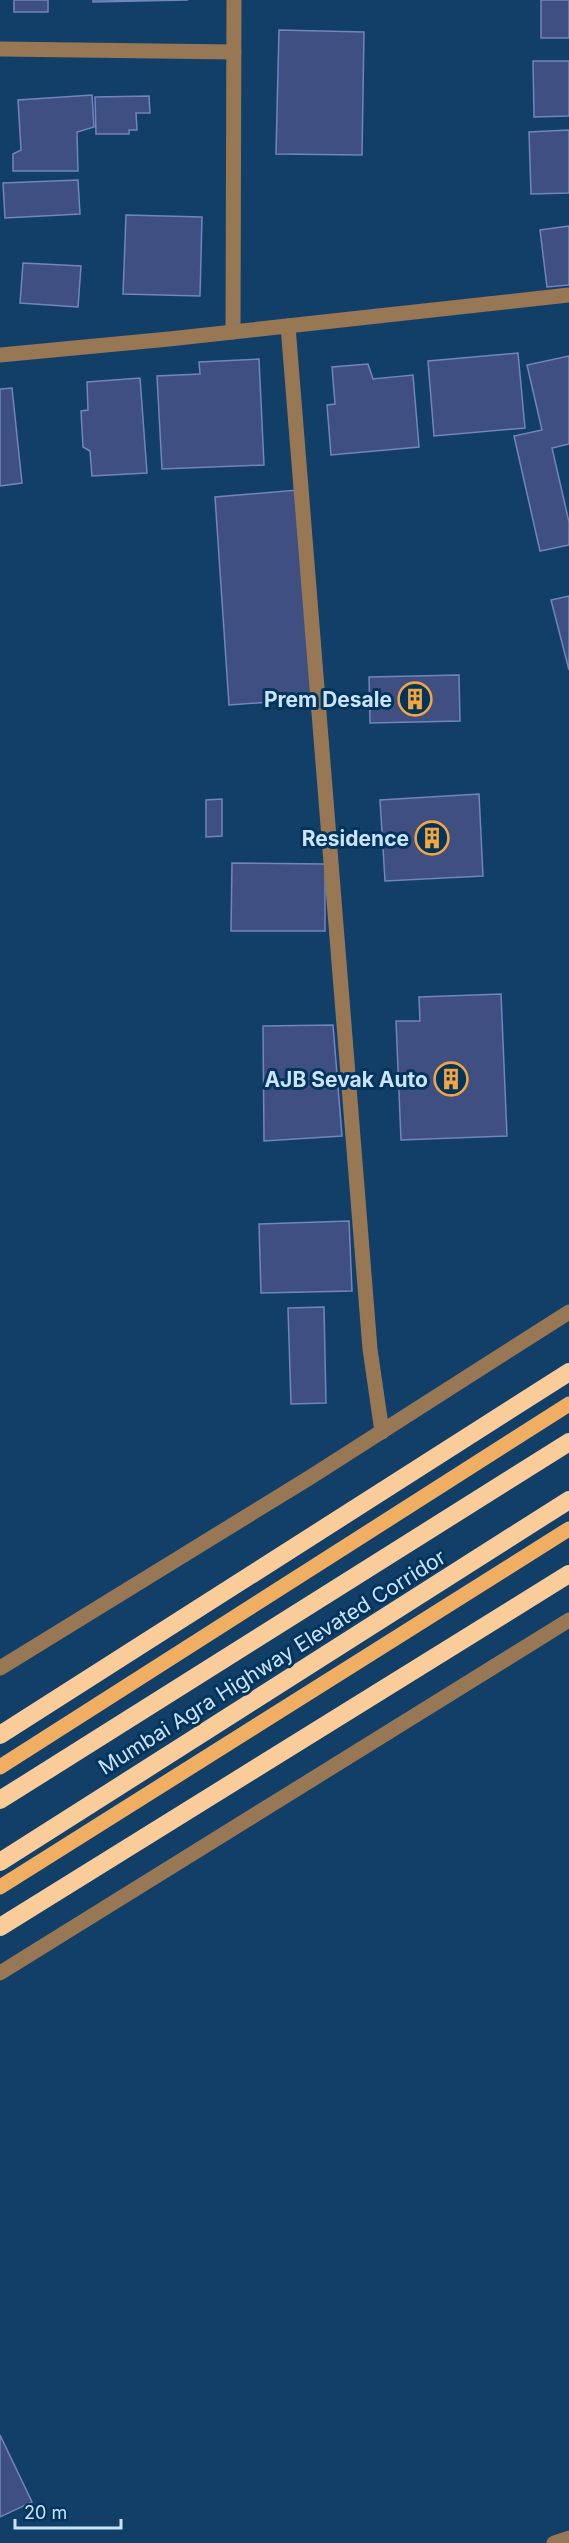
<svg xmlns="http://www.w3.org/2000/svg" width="569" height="2543" font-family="Inter,sans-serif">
<rect width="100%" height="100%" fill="#113f68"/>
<g fill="#3f4f81" stroke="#7285bc" stroke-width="1.5">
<rect x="14" y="0" width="34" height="12"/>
<polygon points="93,0 188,0 93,2"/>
<rect x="541" y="0" width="28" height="38"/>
<polygon points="279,30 364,32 362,155 276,154"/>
<polygon points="533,61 569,61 569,116 534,117"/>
<polygon points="92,95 94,127 77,132 78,171 13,171 13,154 21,150 18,100"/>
<polygon points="149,96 150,113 136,113 137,130 129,130 129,134 96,134 95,97"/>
<polygon points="569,130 569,193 531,194 529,132"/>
<polygon points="78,180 80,214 5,218 3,183"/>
<polygon points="126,215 202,217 200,296 123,294"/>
<polygon points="569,226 569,285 547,287 540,230"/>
<polygon points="23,263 81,266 78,307 20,303"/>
<polygon points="518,353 525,428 434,436 428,361"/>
<polygon points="569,356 569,444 552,448 569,522 569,545 540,551 514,436 542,430 527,365"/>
<polygon points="259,359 264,465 162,469 157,376 200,374 199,362"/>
<polygon points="368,364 373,379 413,375 419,447 331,455 327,405 335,404 332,367"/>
<polygon points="140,378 147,473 92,476 90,451 83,447 81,411 88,410 87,382"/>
<polygon points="12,388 22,483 0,486 0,389"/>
<polygon points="298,490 313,699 229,705 215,497"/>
<polygon points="569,596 569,670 551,600"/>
<polygon points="459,675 460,721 370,723 369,677"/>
<polygon points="479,794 483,876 385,881 380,800"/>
<polygon points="222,799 222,836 206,837 206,800"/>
<polygon points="232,863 325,864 325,931 231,931"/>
<polygon points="501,994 507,1136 401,1140 396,1021 420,1021 419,997"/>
<polygon points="333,1025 342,1136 264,1141 263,1026"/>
<polygon points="349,1221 352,1291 261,1293 259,1224"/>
<polygon points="324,1307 326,1403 291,1404 288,1308"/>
<polygon points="0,2435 32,2502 0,2517"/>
</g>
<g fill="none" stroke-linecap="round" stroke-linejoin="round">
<g stroke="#977754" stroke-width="15">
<polyline points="0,49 234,52"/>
<polyline points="288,326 370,1349 382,1432"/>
<polyline points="233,332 234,0"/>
<polyline points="0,355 169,339 569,295"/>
<polyline points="0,1668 309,1478 569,1312"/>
<polyline points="0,1973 569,1620"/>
<polyline points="554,2543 569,2538"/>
</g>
<g stroke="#efae62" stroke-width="15">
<polyline points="0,1767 569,1404"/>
<polyline points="0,1887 569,1529"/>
</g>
<g stroke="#facc99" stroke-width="18">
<polyline points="0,1735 569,1372"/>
<polyline points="0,1800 569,1442"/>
<polyline points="0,1862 569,1500"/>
<polyline points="0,1927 569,1574"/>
</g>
</g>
<defs>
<symbol id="building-ring" viewBox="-11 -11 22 22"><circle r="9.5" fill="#03355c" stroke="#f2a541" stroke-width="1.5"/><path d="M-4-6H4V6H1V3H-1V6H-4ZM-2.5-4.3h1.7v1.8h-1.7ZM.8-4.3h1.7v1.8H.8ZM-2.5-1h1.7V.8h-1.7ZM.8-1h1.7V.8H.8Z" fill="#f2a541"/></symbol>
</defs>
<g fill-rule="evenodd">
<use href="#building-ring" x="396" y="680" width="38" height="38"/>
<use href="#building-ring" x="413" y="819" width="38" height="38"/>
<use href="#building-ring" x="432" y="1060" width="38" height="38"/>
</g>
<g text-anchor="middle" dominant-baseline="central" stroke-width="6" stroke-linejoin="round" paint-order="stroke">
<g font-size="21" font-weight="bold" fill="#cbe3fc" stroke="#03355c" text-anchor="end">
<text x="392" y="699">Prem Desale</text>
<text x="409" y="838">Residence</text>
<text x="428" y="1079">AJB Sevak Auto</text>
</g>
<g font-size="21" fill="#cbe3fc" stroke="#03355c">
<text transform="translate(272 1662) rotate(-32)">Mumbai Agra Highway Elevated Corridor</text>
</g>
</g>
<path d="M15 2519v9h106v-9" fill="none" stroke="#cbe3fc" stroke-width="3"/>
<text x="24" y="2519" font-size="18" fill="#cbe3fc" stroke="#03355c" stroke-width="4.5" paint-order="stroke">20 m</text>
</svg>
